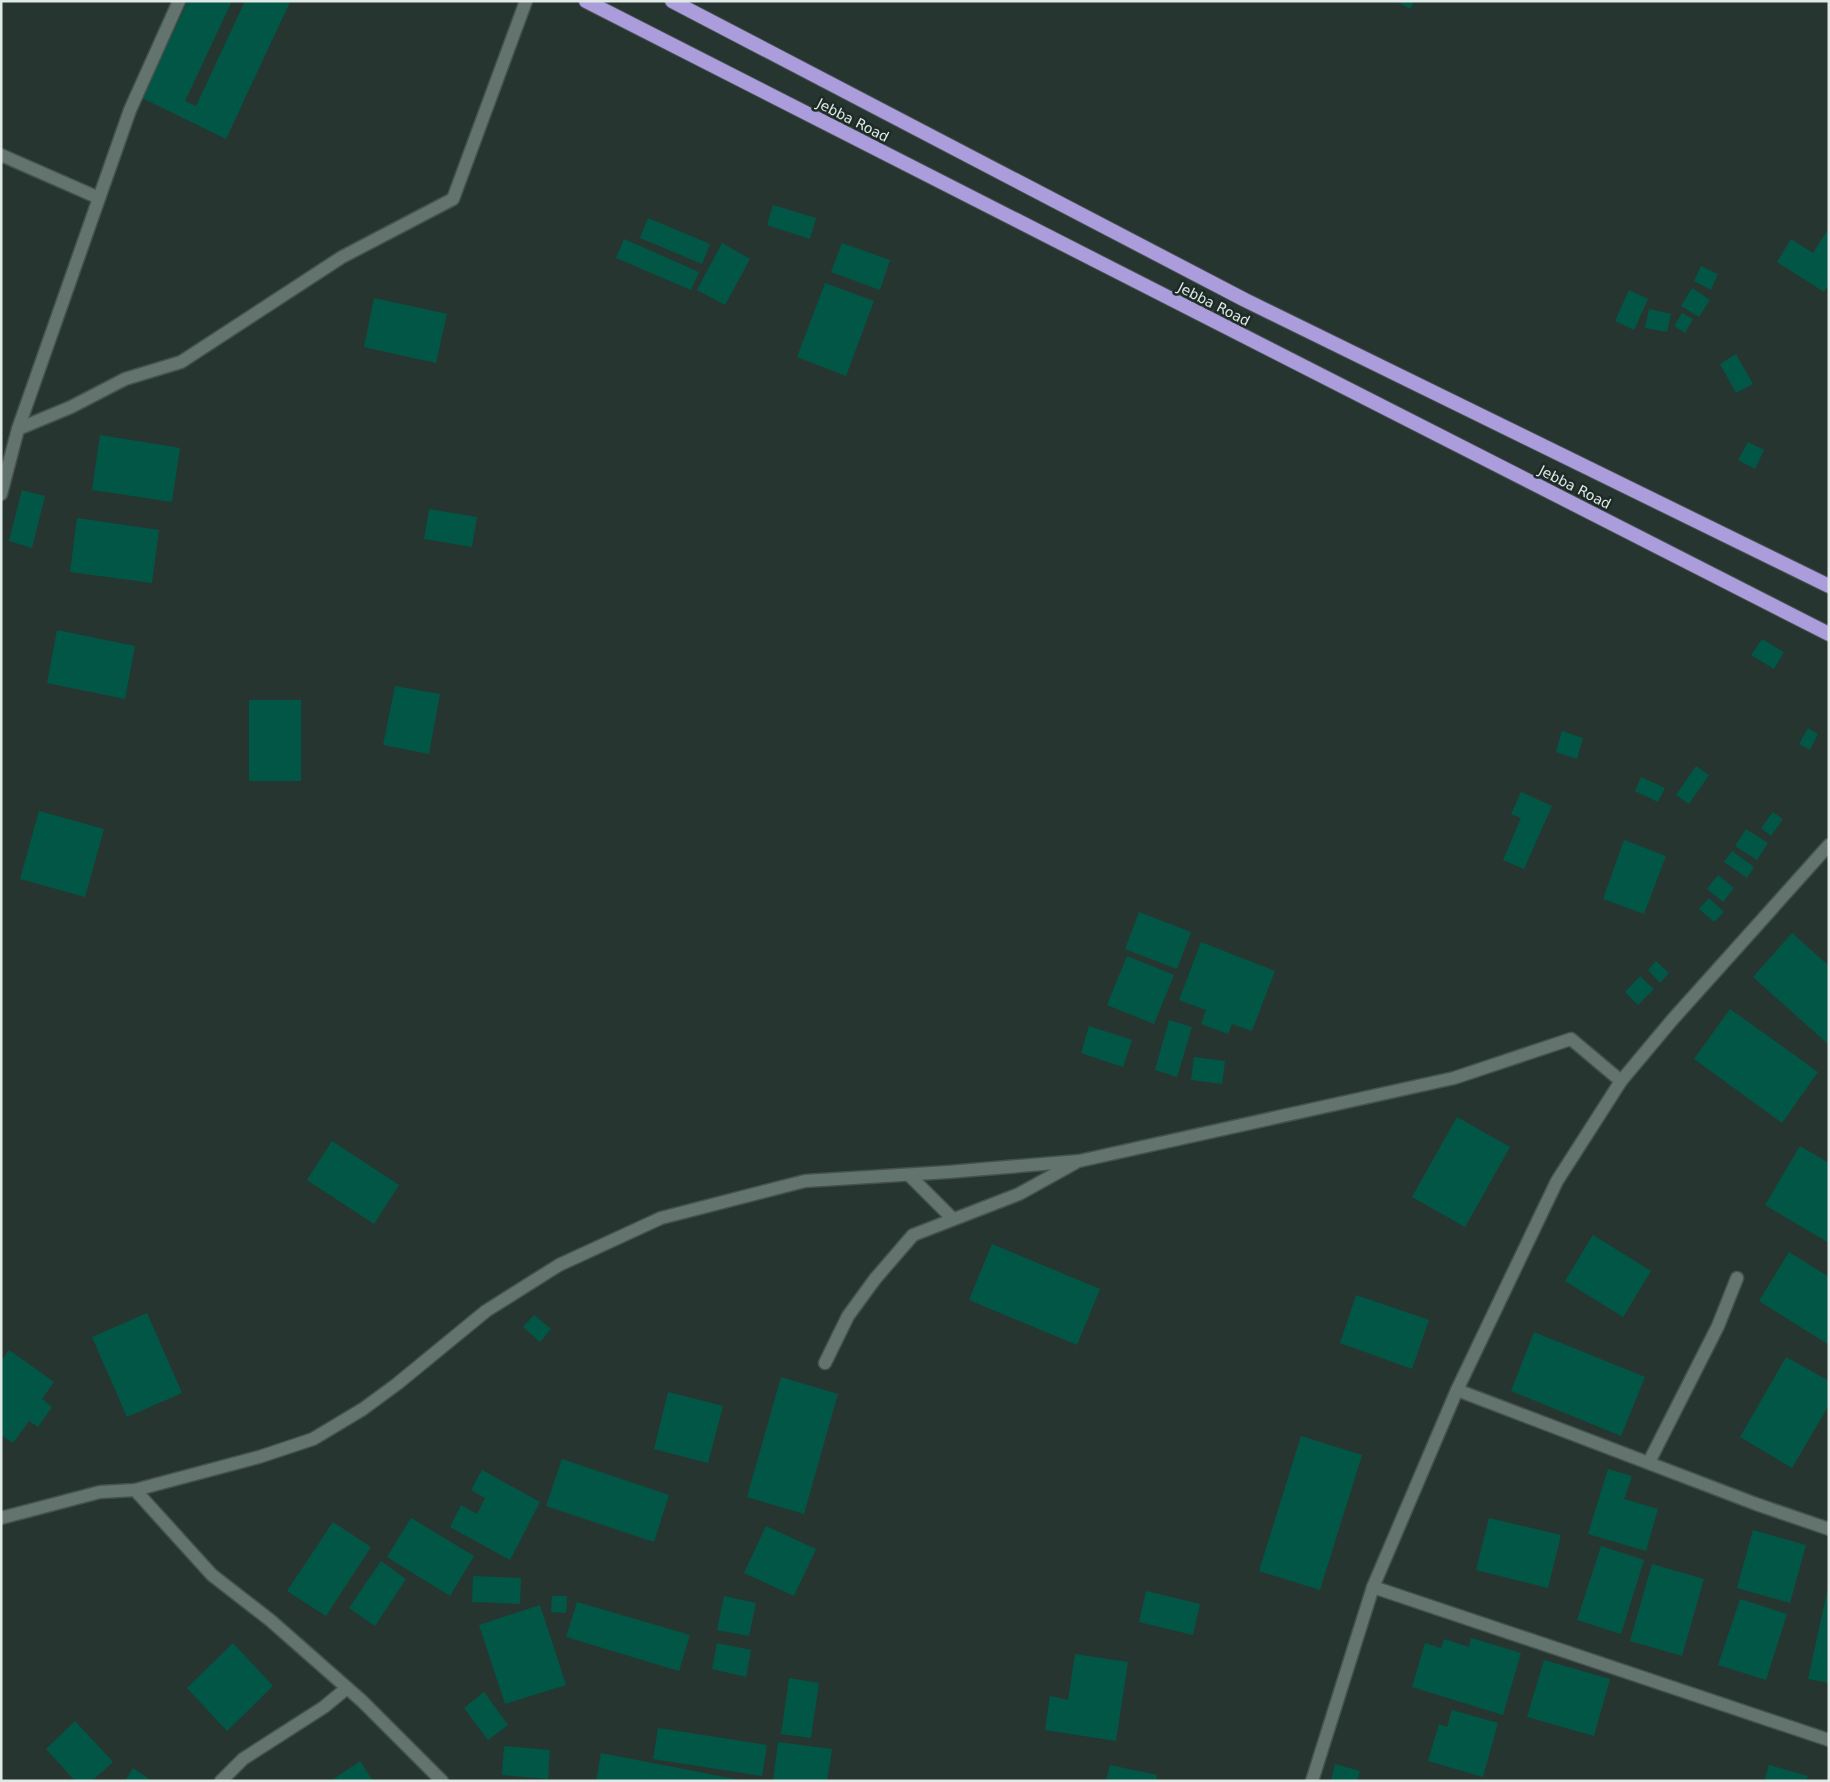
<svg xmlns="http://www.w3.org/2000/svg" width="1830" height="1782" font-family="'DejaVu Sans',sans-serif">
<rect width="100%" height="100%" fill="#273530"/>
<g fill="#025646">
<polygon points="188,1 232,1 185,101 196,106 245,1 290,2 226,139 142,98"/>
<polygon points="1396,1 1414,1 1410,9"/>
<polygon points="773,205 816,218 810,239 767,225"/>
<polygon points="648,218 710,244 702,264 640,238"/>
<polygon points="1829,228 1829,284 1824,292 1777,262 1791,239 1813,253"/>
<polygon points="624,239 699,272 691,290 616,258"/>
<polygon points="722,243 750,259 725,305 697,290"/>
<polygon points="842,243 890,260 880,290 831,272"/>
<polygon points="1701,266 1718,274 1711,290 1694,281"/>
<polygon points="825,283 874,301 846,376 797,357"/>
<polygon points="1692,288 1710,300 1699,317 1681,306"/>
<polygon points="1629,290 1648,299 1634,330 1615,321"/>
<polygon points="374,298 447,314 436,363 364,347"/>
<polygon points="1649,309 1671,314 1667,332 1645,328"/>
<polygon points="1682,313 1693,319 1685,333 1674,326"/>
<polygon points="1736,354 1753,384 1736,393 1720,364"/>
<polygon points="100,435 180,448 172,502 92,490"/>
<polygon points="1748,442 1764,450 1755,469 1738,460"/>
<polygon points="22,490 45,496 32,548 9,541"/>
<polygon points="429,509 477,517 472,547 424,539"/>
<polygon points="77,518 159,530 152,583 70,572"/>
<polygon points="57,630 135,646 125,699 47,683"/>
<polygon points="1762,639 1784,652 1774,669 1751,655"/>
<polygon points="395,686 440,694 429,754 383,745"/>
<rect x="249" y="700" width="52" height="81"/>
<polygon points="1808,728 1818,734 1810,750 1799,744"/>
<polygon points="1562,731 1583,738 1577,759 1556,752"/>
<polygon points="1696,766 1709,775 1689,804 1676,795"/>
<polygon points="1641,777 1665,788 1658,802 1635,791"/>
<polygon points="1521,792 1552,806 1524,869 1503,860 1521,818 1511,814"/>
<polygon points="39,811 104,829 85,897 20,879"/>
<polygon points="1773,812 1783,819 1771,836 1761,828"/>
<polygon points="1746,829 1768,843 1757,860 1735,846"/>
<polygon points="1624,840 1666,856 1644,914 1603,899"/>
<polygon points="1732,851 1754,867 1747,878 1724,862"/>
<polygon points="1718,875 1734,888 1723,902 1707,889"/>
<polygon points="1709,898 1724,912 1714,922 1699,909"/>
<polygon points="1139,912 1191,932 1177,969 1125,949"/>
<polygon points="1792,933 1829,966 1829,1045 1753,977"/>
<polygon points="1201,942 1275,971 1252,1031 1232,1024 1228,1034 1201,1024 1206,1010 1179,1000"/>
<polygon points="1127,956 1174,975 1154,1024 1107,1005"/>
<polygon points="1656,961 1669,973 1660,983 1648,970"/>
<polygon points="1640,976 1654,989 1638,1005 1625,992"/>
<polygon points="1730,1009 1818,1072 1782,1123 1694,1059"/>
<polygon points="1169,1020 1192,1027 1177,1077 1155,1070"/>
<polygon points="1089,1026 1132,1040 1123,1067 1081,1053"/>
<polygon points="1194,1057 1225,1061 1222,1084 1191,1080"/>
<polygon points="1457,1117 1510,1147 1465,1227 1412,1197"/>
<polygon points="332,1141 399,1185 374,1224 307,1180"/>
<polygon points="1800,1146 1829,1163 1829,1243 1765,1205"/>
<polygon points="1593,1235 1651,1271 1623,1317 1565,1281"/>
<polygon points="992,1244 1100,1289 1077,1345 969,1300"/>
<polygon points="1789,1252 1829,1277 1829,1345 1759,1301"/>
<polygon points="1356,1295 1429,1320 1412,1369 1340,1343"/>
<polygon points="147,1313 182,1393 127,1417 92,1337"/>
<polygon points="534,1315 551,1329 540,1342 523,1327"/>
<polygon points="1534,1332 1645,1377 1621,1436 1511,1391"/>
<polygon points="9,1350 54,1382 42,1399 52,1407 38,1427 29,1421 13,1443 1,1435 1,1361"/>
<polygon points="1786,1357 1829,1381 1829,1405 1792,1468 1740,1437"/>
<polygon points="781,1377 838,1394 804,1514 747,1497"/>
<polygon points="668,1392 723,1406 708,1463 654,1449"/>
<polygon points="1301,1436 1362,1455 1320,1590 1259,1571"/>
<polygon points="562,1459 669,1495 654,1542 546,1506"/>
<polygon points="1608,1469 1632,1476 1624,1499 1658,1509 1646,1551 1588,1534"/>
<polygon points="482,1470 540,1502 510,1560 450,1527 461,1505 477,1514 485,1498 471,1490"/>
<polygon points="411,1518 474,1556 450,1596 387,1557"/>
<polygon points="1489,1518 1561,1535 1548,1588 1476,1570"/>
<polygon points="333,1522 371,1547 326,1616 287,1591"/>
<polygon points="766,1526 816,1549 794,1596 744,1573"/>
<polygon points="1753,1530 1806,1545 1790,1603 1737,1588"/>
<polygon points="1601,1546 1644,1560 1621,1634 1577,1620"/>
<polygon points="381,1561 406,1579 375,1626 349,1608"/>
<polygon points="1652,1564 1704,1579 1682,1656 1630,1641"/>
<polygon points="473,1576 521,1578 520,1604 472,1602"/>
<polygon points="1829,1583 1829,1683 1808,1679"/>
<polygon points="1146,1591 1200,1604 1193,1635 1139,1622"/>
<polygon points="552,1596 567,1596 566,1613 551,1612"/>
<polygon points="724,1596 756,1603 749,1636 717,1630"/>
<polygon points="1740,1599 1787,1614 1766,1680 1718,1665"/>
<polygon points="577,1602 690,1635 679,1671 566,1637"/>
<polygon points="540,1605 566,1685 505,1704 479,1625"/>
<polygon points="1471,1638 1521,1653 1503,1715 1412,1687 1425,1643 1441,1648 1444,1639 1469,1647"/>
<polygon points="233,1643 273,1686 227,1731 187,1688"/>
<polygon points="717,1643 751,1650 746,1677 712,1669"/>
<polygon points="1075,1654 1128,1662 1116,1741 1045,1730 1050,1696 1068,1700"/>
<polygon points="1544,1660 1610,1679 1594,1736 1527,1717"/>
<polygon points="789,1678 819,1683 811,1738 781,1734"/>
<polygon points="484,1692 508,1725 488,1740 464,1708"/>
<polygon points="1452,1710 1498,1723 1483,1777 1428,1761 1439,1724 1447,1727"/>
<polygon points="75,1721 113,1762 92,1781 75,1781 46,1749"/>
<polygon points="658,1728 767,1745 762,1776 653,1759"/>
<polygon points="778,1742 832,1749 827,1781 773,1781"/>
<polygon points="504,1746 550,1750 548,1779 502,1775"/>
<polygon points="601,1753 740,1780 740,1781 596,1781"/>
<polygon points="360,1761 373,1781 331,1781"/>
<polygon points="1335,1764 1360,1771 1357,1781 1331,1780"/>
<polygon points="1110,1765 1157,1775 1156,1781 1106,1781"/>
<polygon points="1769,1765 1808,1776 1806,1781 1764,1781"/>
<polygon points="133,1768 152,1781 125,1781"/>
</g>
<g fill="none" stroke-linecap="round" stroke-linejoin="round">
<defs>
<g id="minor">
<polyline points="1,155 99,198"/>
<polyline points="18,429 71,407 125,379 181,362 342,257 453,199 526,1"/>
<polyline points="1,494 18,429 130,110 179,1"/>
<polyline points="909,1175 953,1219"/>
<polyline points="825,1363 848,1316 875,1279 913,1235 1019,1194 1075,1163"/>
<polyline points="1457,1390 1756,1504 1829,1529"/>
<polyline points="1649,1462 1718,1326 1737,1278"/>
<polyline points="135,1490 212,1575 270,1620 362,1701 442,1781"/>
<polyline points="1,1518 100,1492 135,1490 259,1457 313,1439 363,1409 397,1384 486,1311 559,1265 661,1218 805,1181 948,1172 1079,1161 1454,1078 1571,1039 1621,1081"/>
<polyline points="1373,1587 1829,1740"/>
<polyline points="221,1781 243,1759 324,1707 347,1688"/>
<polyline points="1312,1781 1373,1587 1457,1390 1557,1181 1621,1081 1673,1019 1829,845"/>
</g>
<g id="trunk">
<polyline points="586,1 1829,634"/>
<polyline points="672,1 1245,300 1829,586"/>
</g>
</defs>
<use href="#minor" stroke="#45514e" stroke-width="15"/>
<use href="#trunk" stroke="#45514e" stroke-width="16"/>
<use href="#minor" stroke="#63736d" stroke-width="12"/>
<use href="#trunk" stroke="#ab9cdc" stroke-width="14"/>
</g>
<g text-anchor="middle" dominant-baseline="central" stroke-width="5" stroke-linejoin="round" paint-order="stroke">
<g font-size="14" fill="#e0e9e6" stroke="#1d2b26">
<text transform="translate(853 120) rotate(27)">Jebba Road</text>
<text transform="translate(1214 304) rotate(27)">Jebba Road</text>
<text transform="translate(1575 487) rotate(27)">Jebba Road</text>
</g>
</g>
<rect width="1830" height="1782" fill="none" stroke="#e0e9e6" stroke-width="5"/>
</svg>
